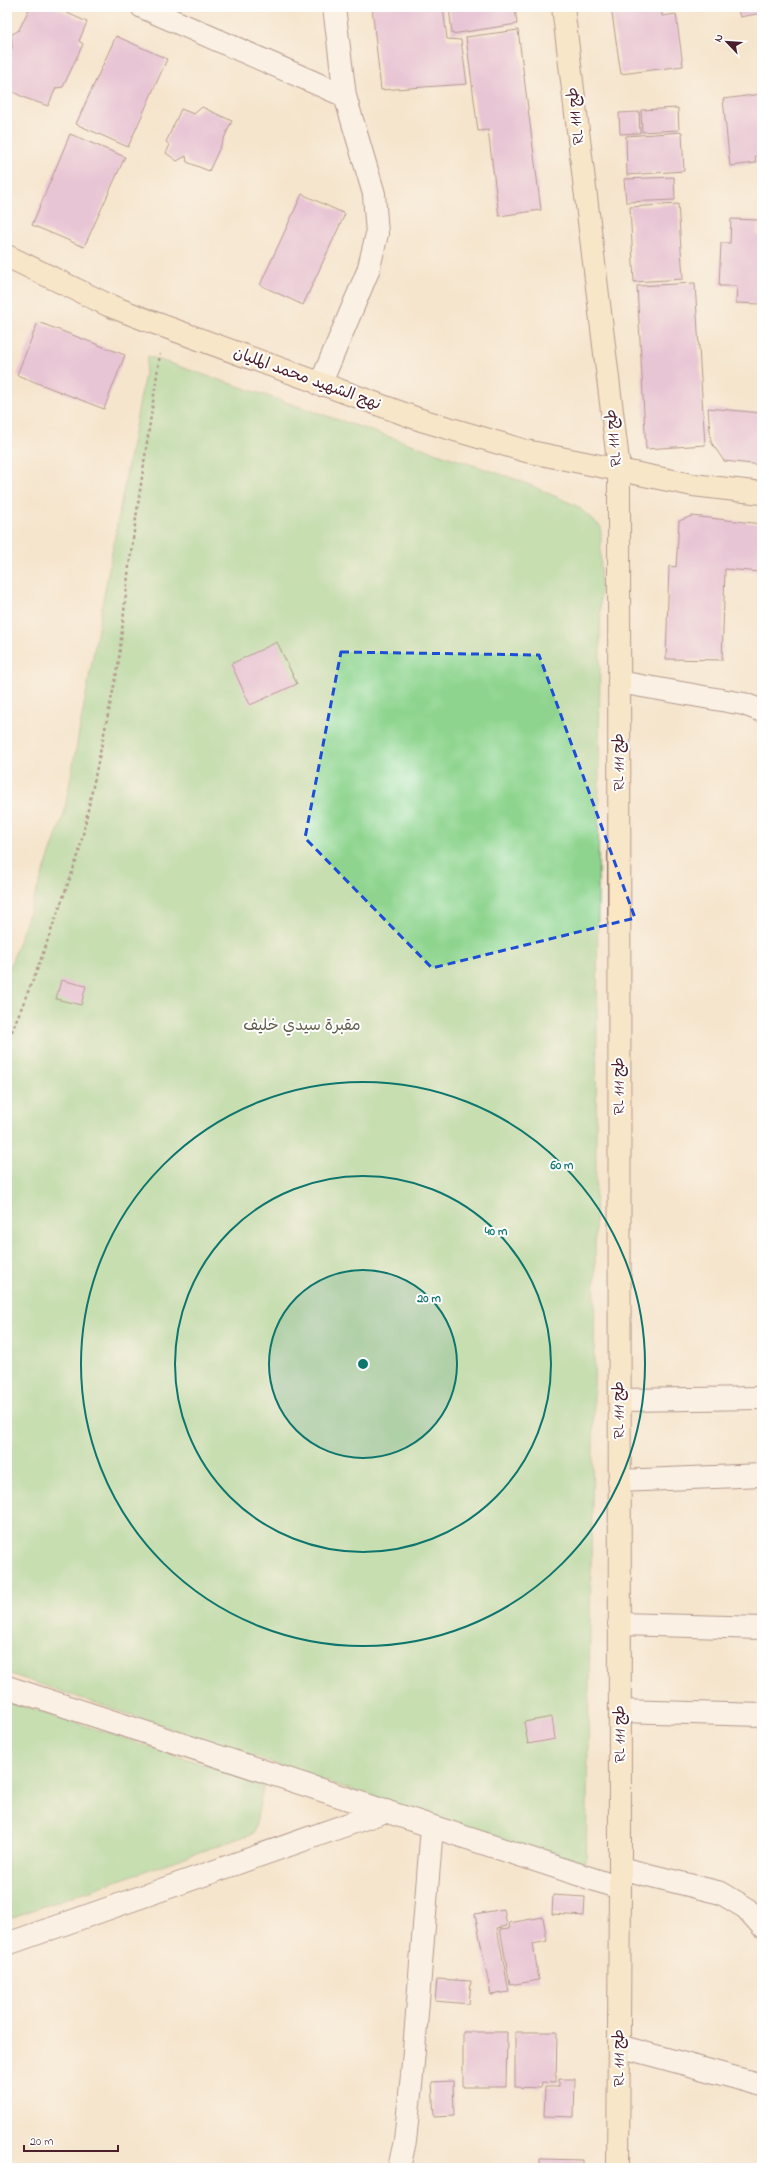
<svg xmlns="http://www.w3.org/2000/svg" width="769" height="2175" font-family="'Indie Flower','Playpen Sans Arabic',sans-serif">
<rect width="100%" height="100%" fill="#fff"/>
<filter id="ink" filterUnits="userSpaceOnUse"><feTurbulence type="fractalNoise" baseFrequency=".025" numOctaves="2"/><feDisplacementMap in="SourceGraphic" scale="8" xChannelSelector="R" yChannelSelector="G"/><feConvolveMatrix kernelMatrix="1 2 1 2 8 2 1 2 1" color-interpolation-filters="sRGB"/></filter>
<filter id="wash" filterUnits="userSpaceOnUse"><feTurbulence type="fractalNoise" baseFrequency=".012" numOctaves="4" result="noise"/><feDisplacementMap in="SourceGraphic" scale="16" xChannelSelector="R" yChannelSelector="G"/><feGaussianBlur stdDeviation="0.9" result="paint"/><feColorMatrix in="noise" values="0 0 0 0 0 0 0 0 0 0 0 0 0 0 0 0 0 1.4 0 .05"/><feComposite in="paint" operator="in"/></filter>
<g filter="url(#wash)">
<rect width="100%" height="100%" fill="#f5e5cd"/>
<g fill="#8ed48e" stroke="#6c7a5c">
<polygon points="148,356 521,481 577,506 601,527 594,1389 586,1870 7,1673 7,975 64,814"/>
<polygon points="7,1700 264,1784 254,1833 7,1919"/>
</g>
<g id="blocks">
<g fill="#d79ddd">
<polygon points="30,7 54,7 87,22 79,41 83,44 63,87 56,88 48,106 25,98 7,89 7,58 12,48 11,35 19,30"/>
<polygon points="372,7 443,7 447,39 461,40 467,84 381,90"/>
<polygon points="449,7 515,7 517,24 452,34"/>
<polygon points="611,7 661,7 662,16 676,14 683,66 621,74"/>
<polygon points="696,7 711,7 711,8 696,11"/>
<polygon points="737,7 762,7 762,13 740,17"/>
<polygon points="518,30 541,210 499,216 488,130 478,131 466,37"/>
<polygon points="116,36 167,59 128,147 76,124"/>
<polygon points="762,94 762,156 755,156 756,163 730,166 723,99"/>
<polygon points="202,107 232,121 209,171 187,162 186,156 177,161 166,153 170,145 166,142 181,109 194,114"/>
<polygon points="678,108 679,130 642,132 641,110"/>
<polygon points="639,112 640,133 620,134 619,113"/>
<polygon points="682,132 684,171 627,175 626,136"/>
<polygon points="70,134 125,157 84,247 32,225"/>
<polygon points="674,177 675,200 626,202 624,179"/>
<polygon points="302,194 345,214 303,305 260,285"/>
<polygon points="678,204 683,279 634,282 630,207"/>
<polygon points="731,219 758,220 757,236 762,236 760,304 736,303 737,286 719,286 721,243 730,243"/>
<polygon points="695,283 705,445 646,449 637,286"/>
<polygon points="38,322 125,355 104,409 17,375"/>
<polygon points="708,408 762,413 762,465 724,461 711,442"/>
<polygon points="692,516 762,524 762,572 725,569 722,660 666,659 669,566 676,567 679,521"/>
<polygon points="277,642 297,684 250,705 231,664"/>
<polygon points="61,980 86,986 81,1005 56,999"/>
<polygon points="552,1717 555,1739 528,1744 524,1722"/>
<polygon points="553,1895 585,1897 584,1916 552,1914"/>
<polygon points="504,1909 507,1926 497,1928 509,1992 491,1995 475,1914"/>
<polygon points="543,1917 547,1941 533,1944 539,1980 510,1985 500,1929 510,1928 509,1923"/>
<polygon points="437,1979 471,1981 469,2004 435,2001"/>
<polygon points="463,2032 507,2032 506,2087 463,2087"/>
<polygon points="515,2032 557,2032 556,2083 542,2082 541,2088 515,2087"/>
<polygon points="559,2079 575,2079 574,2117 544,2116 545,2087 559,2087"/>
<polygon points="453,2081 454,2116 434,2117 432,2082"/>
<polygon points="540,2159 583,2160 583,2168 540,2168"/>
</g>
</g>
</g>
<g filter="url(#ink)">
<use href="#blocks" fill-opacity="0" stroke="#643d43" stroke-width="1"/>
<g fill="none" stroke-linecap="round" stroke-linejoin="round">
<defs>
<g id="street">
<polyline points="142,7 345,96"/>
<polyline points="320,385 368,271 377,234 374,194 345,96 334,7"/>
<polyline points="619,682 744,704 762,711"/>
<polyline points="620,1400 762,1398"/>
<polyline points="619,1481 762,1475"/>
<polyline points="619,1624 762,1628"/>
<polyline points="7,1687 620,1888"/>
<polyline points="620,1711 762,1715"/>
<polyline points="620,1868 721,1893 746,1908 762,1926"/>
<polyline points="7,1944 386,1811"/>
<polyline points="619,2046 762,2085"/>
<polyline points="399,2168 405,2141 412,2075 432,1827"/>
</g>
<g id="secondary">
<polyline points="563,7 619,469 620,1888 618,2168"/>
<polyline points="7,256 108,305 144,319 421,420 526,451 693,485 762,493"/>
</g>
</defs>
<use href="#street" stroke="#643d43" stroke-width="24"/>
<use href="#secondary" stroke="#643d43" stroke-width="24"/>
<polyline stroke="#643d43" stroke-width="2.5" stroke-dasharray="3 3" stroke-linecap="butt" points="7,1043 37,970 79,853 118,667 129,566 160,354"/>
<use href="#street" stroke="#fff" stroke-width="22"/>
<use href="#secondary" stroke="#fbe7c3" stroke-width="22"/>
</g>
</g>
<path d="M0 0H769V2175H0ZM341,652L539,655L635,918L432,968L305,838Z" fill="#f5e5cd" fill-opacity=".55" fill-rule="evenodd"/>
<path fill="none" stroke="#1d4ed8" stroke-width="3" stroke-dasharray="8 5" stroke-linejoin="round" d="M341,652L539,655L635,918L432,968L305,838Z"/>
<circle cx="363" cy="1364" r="94" fill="#0f766e" fill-opacity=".12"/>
<g fill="none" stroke="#0f766e" stroke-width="2">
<circle cx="363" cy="1364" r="94"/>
<circle cx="363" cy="1364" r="188"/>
<circle cx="363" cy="1364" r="282"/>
</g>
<g text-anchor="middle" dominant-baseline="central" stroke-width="4" stroke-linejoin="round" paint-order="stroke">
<g font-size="16" fill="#4a1f2b" stroke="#fff">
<text transform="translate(576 116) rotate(-97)">RL طج 111</text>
<text transform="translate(307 379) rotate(20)">نهج الشهيد محمد المليان</text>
<text transform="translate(614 438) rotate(-96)">RL طج 111</text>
<text transform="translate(619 762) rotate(-90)">RL طج 111</text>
<text transform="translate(619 1086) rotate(-90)">RL طج 111</text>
<text transform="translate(619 1410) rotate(-90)">RL طج 111</text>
<text transform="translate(620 1734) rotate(-90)">RL طج 111</text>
<text transform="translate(619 2058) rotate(-90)">RL طج 111</text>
</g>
<g font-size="16" fill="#625e4e" stroke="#fff">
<text x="302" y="1026">مقبرة سيدي خليف</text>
</g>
</g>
<circle cx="363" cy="1364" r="6" fill="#0f766e" stroke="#fff" stroke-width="2"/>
<g font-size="12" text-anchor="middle" font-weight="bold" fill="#0f766e" stroke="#fff" stroke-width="4" stroke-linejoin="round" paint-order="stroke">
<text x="562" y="1169">60 m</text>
<text x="496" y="1235">40 m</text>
<text x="429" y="1302">20 m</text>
</g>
<rect width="769" height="2175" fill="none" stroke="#fff" stroke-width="24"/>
<g transform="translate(727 42) rotate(295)" stroke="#ffffff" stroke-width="3" paint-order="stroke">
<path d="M0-3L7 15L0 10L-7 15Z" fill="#4a1f2b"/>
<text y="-6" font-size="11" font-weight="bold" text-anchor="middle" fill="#4a1f2b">N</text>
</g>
<path d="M24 2145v6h94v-6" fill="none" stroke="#4a1f2b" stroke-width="2"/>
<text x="30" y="2145" font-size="12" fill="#4a1f2b" stroke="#ffffff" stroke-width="3" paint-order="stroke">20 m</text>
</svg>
